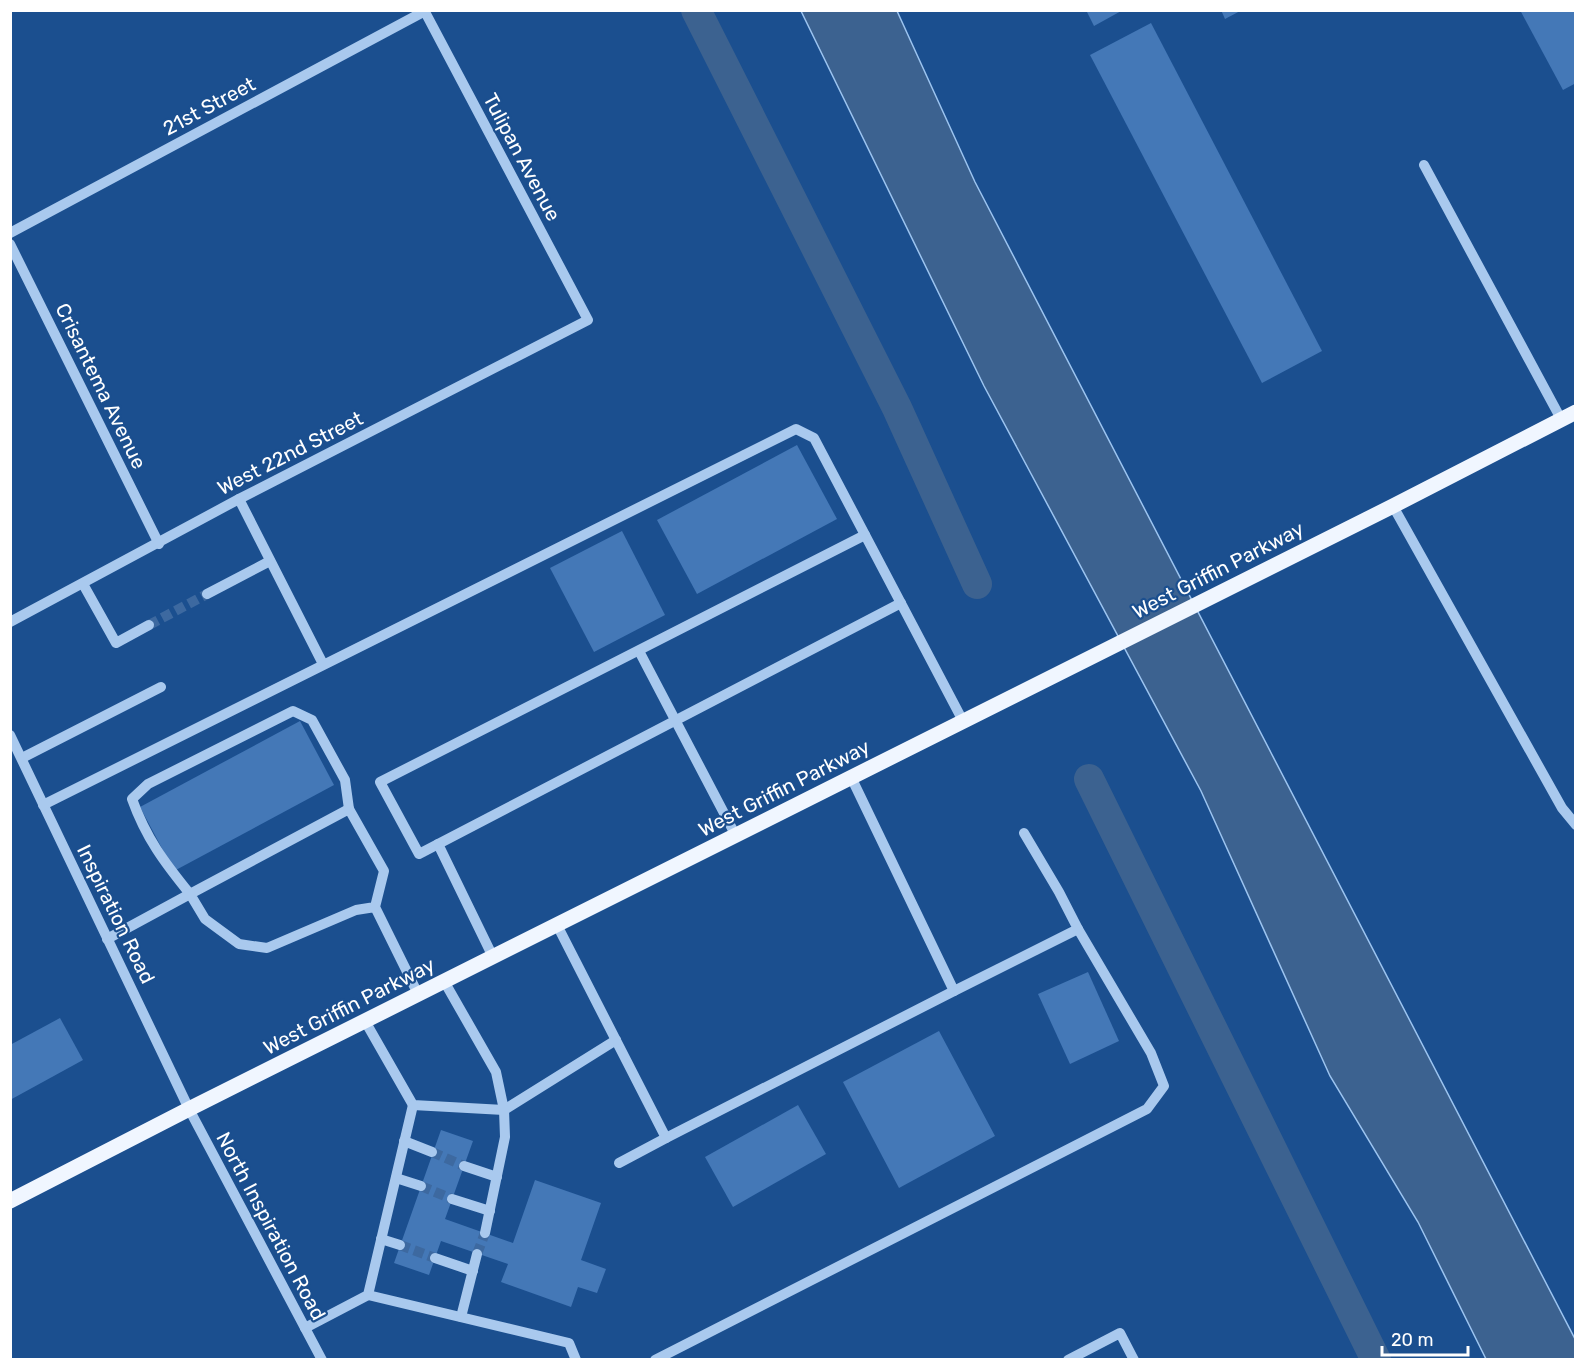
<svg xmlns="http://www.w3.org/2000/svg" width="1586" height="1370" font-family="Rubik,sans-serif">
<rect width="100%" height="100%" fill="#1b4f8f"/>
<polygon fill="#3c6290" stroke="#9cc4f0" stroke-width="1.5" points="801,11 897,11 975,182 1575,1339 1575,1359 1486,1359 1418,1222 1330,1076 1201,791 984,386"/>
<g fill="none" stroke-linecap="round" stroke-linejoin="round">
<g stroke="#3c6290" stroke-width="30">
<polyline points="696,10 897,408 977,584"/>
<polyline points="1089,779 1376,1360"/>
</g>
</g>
<g fill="#4478b7">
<polygon points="1086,10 1123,10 1094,26"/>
<polygon points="1221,10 1242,10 1225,19"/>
<polygon points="1520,10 1576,10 1576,83 1563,90"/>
<polygon points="1151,23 1322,351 1262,383 1090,55"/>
<polygon points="797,445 837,519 697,594 657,520"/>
<polygon points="622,531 665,615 594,652 550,568"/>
<polygon points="300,721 334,785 174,871 140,807"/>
<polygon points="1088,972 1119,1041 1070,1064 1038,994"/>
<polygon points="60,1018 83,1060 10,1100 10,1045"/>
<polygon points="939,1031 995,1136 899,1188 843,1082"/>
<polygon points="798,1105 826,1154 733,1207 705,1157"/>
<polygon points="441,1130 473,1141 445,1219 513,1243 535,1180 601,1203 581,1260 606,1269 597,1293 578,1287 571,1307 501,1282 508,1264 441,1241 429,1275 394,1263"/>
</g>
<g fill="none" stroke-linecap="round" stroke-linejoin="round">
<g stroke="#3d69a0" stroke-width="10" stroke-dasharray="10 5" stroke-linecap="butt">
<polyline points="149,625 207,594"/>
<polyline points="432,1152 464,1166"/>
<polyline points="421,1186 452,1199"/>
<polyline points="400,1245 435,1258"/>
<polyline points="477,1254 485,1233"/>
</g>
<g stroke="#a9c9ee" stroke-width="10">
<polyline points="1424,165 1561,419"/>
<polyline points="10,233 425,11"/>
<polyline points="10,244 159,544"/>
<polyline points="239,499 323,664"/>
<polyline points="1393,506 1562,808 1576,825"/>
<polyline points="865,535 380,782 419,854 901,603"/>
<polyline points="83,584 116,643 149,625"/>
<polyline points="207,594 270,561"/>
<polyline points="10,622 239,499 588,320 424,10"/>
<polyline points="639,651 736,836"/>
<polyline points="10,735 189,1109 322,1360"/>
<polyline points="22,758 161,687"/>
<polyline points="43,805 796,429 814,438 963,721"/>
<polyline points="438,844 493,957"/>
<polyline points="375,907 384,871 349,809 190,894 205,919 239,944 267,948 356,910 375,907 418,994"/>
<polyline points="557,925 666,1138 954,991 851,777"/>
<path d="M107,939L190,894C164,862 146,838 132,799L148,784L293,711L312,720L345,780L349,809"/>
<polyline points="444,981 496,1072 504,1110 616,1040"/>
<polyline points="954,991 1078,929 1059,892 1024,833"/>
<polyline points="365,1021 413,1105 504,1110 505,1137 485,1233"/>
<polyline points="404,1141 432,1152"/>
<polyline points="619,1163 666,1138"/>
<polyline points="464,1166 497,1177"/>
<polyline points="396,1178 421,1186"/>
<polyline points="452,1199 490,1211"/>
<polyline points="381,1239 400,1245"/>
<polyline points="435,1258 473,1271"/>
<polyline points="368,1295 569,1343 576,1360"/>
<polyline points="461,1317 477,1254"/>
<polyline points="305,1328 368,1295 413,1105"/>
<polyline points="655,1360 1147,1109 1164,1086 1151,1053 1078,929"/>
<polyline points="1068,1360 1120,1333 1134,1360"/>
</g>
<polyline stroke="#f0f6ff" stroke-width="15" points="10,1201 189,1109 1393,506 1576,412"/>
</g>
<g text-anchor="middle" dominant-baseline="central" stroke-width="4.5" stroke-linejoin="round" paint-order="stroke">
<g font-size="20" fill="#fff" stroke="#1b4f8f">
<text transform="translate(209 106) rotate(-28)">21st Street</text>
<text transform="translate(522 157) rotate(62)">Tulipan Avenue</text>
<text transform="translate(101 386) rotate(64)">Crisantema Avenue</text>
<text transform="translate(290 453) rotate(-27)">West 22nd Street</text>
<text transform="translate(1218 570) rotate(-27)">West Griffin Parkway</text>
<text transform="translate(784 788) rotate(-27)">West Griffin Parkway</text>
<text transform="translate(116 914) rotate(64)">Inspiration Road</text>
<text transform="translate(349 1006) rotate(-27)">West Griffin Parkway</text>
<text transform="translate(271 1226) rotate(62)">North Inspiration Road</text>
</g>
</g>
<rect width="1586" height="1370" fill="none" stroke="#ffffff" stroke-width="24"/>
<path d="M1382 1346v9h86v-9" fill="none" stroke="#ffffff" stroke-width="3"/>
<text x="1391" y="1346" font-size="18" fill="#ffffff" stroke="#1b4f8f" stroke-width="4.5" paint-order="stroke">20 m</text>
</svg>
